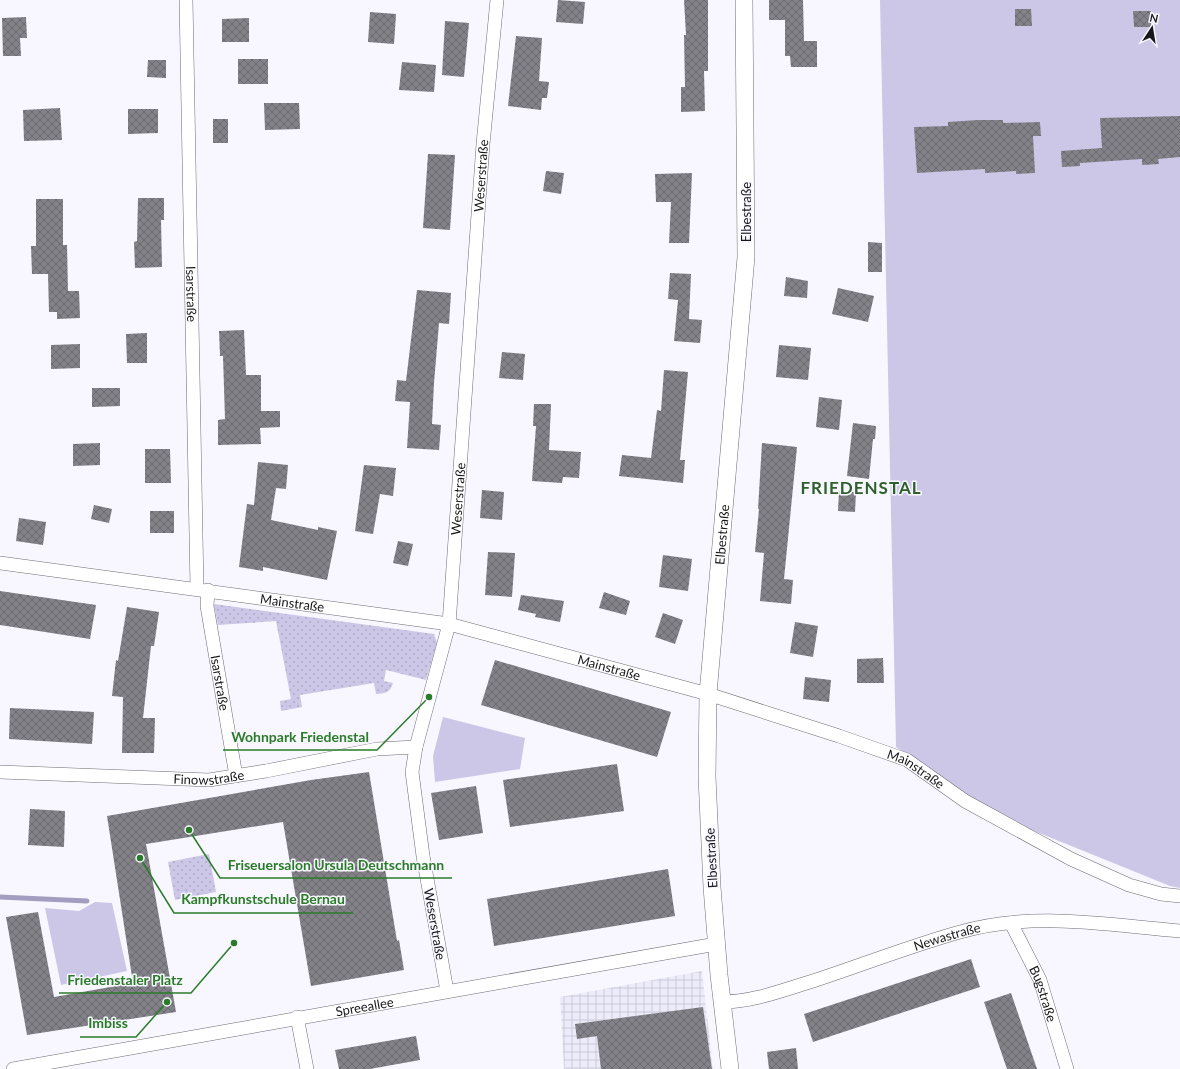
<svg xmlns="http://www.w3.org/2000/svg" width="1180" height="1069" font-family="Lato,sans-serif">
<defs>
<pattern id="industrial-grid" width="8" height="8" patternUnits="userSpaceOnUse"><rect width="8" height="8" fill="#edebfa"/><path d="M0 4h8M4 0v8" fill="none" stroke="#cac9d6"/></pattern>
<pattern id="grass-dots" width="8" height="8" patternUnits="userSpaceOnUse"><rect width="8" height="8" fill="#ccc7e7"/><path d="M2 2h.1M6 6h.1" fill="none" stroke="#aeaac6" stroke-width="1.8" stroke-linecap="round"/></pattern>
<pattern id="building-cross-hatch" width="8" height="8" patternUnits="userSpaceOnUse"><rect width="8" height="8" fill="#838289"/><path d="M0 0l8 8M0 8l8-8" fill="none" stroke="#6a696f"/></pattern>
</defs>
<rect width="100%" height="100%" fill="#f8f7ff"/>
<polygon fill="url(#industrial-grid)" points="702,971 713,1069 564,1069 560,997"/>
<g fill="url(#grass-dots)">
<path d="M214,604L434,634L437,643L426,680L386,670L384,681L393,683C390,693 386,693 376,694L374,683L300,695L302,707L281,711L280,701L291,699L276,621L218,625Z"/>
<polygon points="209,854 216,892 175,900 168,862"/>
</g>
<g fill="#ccc7e7">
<polygon points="880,0 1180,0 1180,888 1170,886 1017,824 966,796 896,747"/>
<polygon points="443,717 525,738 520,769 435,782 433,756"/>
<polygon points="95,902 112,903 127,971 61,985 45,908 79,911"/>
</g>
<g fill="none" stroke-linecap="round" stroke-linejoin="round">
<polyline stroke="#a39dbf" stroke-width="5" points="0,897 87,901"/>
</g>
<g fill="url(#building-cross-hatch)">
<polygon points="558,0 585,2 583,24 556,22"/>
<polygon points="684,0 708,0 708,71 704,71 705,111 681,112 681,87 685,87 684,35 686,35"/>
<polygon points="769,0 803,0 804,41 817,41 817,67 791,67 790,56 785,56 785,20 769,20"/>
<polygon points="1015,9 1031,9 1032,26 1015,26"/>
<polygon points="1133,11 1151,11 1151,27 1134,27"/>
<polygon points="370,12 396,14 394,44 368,42"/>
<polygon points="26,17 27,38 20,38 21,56 3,56 2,18"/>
<polygon points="249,18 249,42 222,42 222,19"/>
<polygon points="445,21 469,23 464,77 442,75"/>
<polygon points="516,36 542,38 539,81 549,82 547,98 542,98 541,110 508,106"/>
<rect x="238" y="59" width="30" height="25"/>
<polygon points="148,60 166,60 166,78 147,77"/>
<polygon points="402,62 436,65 434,92 399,90"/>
<polygon points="264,103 299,103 300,129 265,130"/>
<polygon points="60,108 62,140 24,141 23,110"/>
<polygon points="128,109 158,109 158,133 128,134"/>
<polygon points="1180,116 1180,157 1158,159 1159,164 1142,165 1142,159 1080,163 1080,166 1062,167 1061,151 1102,148 1100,118"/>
<rect x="213" y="119" width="15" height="24"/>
<polygon points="978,120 1003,120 1003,123 1040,122 1041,136 1033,136 1035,173 1016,174 1016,171 985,173 985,169 917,173 914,127 948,126 948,122"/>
<polygon points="428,154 455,155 450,230 423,228"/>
<polygon points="546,171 564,173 561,194 543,191"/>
<polygon points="692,173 689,243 669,243 671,202 656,202 655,174"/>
<polygon points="138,198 164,198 164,220 161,220 162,267 135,268 134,242 137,241"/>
<polygon points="36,199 63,199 63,245 67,245 68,291 79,291 80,318 57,319 57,312 49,312 48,274 32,274 31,246 36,246"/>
<polygon points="868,242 882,243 882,272 868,272"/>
<polygon points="670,273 691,274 689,319 702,320 700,343 674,341 678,300 668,299"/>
<polygon points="786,277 808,281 807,298 784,296"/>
<polygon points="838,288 874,296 868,322 832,314"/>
<polygon points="417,290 451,293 449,324 439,323 434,383 432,424 441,425 439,450 407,448 410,402 395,401 397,380 406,381"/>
<polygon points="244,330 246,375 261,375 261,411 280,411 280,427 260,428 261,444 218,445 218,420 225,419 223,356 220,356 219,331"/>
<polygon points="147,333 147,363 127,363 126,334"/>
<polygon points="80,344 80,368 51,369 51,345"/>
<polygon points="779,345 811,348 808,380 776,377"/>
<polygon points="502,352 525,354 523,380 499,378"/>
<polygon points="664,370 688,372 680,460 685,460 683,483 619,476 622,455 651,458 657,410 661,411"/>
<polygon points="92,388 120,388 120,406 92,407"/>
<polygon points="819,397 842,400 839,430 816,427"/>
<polygon points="534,404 551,404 549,450 581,452 579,478 563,477 562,483 532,481 536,426 533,426"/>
<polygon points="853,423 876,426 875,439 873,439 869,479 847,476"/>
<polygon points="100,443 100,465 73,466 73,444"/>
<polygon points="762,443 797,447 784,579 793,580 791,604 760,601 764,553 755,552 759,509 758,509"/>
<polygon points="145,449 170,449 171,483 145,483"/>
<polygon points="258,462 288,465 286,489 276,488 271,520 318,530 318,527 337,531 327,580 263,567 263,571 239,567 247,504 254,505"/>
<polygon points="364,465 396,468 393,496 380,494 373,534 355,531"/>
<polygon points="482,490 504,492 502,520 480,518"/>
<polygon points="839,491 856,492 855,512 838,511"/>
<polygon points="94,505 112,509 109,523 91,519"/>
<rect x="150" y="511" width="24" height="22"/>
<polygon points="19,518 46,522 43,545 16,541"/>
<polygon points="398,541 413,544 408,566 393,563"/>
<polygon points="488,552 515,553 512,597 485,595"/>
<polygon points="663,555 692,559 688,591 659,587"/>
<polygon points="0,591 96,605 90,639 0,625"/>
<polygon points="604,592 630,601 626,615 599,608"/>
<polygon points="521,595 564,601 560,622 535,617 536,614 518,610"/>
<polygon points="127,607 159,612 154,646 151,646 143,718 155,718 154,753 122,753 123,697 112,696 116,660 118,661"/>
<polygon points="663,613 683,620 675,644 655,637"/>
<polygon points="795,622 818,626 813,657 790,653"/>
<polygon points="883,658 884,683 857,683 857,659"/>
<polygon points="495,660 671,712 657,757 481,705"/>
<polygon points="805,677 831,680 829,702 803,699"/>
<polygon points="10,708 94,712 92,744 9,739"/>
<polygon points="617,764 624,811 510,827 503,780"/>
<polygon points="369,772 397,941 399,940 404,970 311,986 283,822 146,844 176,1012 27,1035 6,917 38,912 54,997 133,983 107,816 311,780"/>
<polygon points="476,786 483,833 439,840 431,793"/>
<polygon points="30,809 65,811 64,847 28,845"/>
<polygon points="668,869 675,916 494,946 487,899"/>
<polygon points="971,959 980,987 813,1042 804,1014"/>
<polygon points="1011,993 1037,1069 1007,1069 984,1002"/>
<polygon points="703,1007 712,1069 601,1069 597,1036 577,1039 575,1024"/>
<polygon points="416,1036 420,1060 370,1069 339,1069 335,1050"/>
<polygon points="796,1048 798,1069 769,1069 767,1052"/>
</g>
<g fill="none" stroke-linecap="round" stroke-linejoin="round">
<defs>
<g id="minor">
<path id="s1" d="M186,0L197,589"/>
<path id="s2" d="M0,563L449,624L708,694L839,736L907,760L965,801L1071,859L1129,885L1161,894L1180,896"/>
<path id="s3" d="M208,590L207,606L236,776"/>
<path id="s4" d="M0,772L209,780L266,771L377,749L416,747"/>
<path id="s5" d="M1011,923L1040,980L1067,1069"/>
<path id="s6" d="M447,991L423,856L412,772L416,747L449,624L483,144L497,0"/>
<path id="s7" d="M722,1002C753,1002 783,990 813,981C862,965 910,946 960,932C1033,911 1106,925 1180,931"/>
<polyline points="297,1017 307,1069"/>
<path id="s8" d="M13,1069L716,944"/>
</g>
<g id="tertiary">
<path id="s9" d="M730,1069L719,975L712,887L707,777L708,694L746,257L744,0"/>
</g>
</defs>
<use href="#minor" stroke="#6d6c73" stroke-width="14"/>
<use href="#tertiary" stroke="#6d6c73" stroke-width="18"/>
<use href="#minor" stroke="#fff" stroke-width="13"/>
<use href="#tertiary" stroke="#fff" stroke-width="17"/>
</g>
<g text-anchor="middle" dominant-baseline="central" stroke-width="3" stroke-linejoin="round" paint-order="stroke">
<g font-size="13" fill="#171619" stroke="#f8f7ff">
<text stroke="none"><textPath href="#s6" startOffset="824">Weserstraße</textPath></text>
<text transform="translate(746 212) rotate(-90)">Elbestraße</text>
<text stroke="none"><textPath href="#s1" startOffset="294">Isarstraße</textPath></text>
<text stroke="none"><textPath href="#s6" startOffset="500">Weserstraße</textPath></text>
<text stroke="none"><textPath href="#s9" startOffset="536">Elbestraße</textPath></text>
<text stroke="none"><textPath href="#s2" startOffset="295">Mainstraße</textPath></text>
<text stroke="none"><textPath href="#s2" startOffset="619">Mainstraße</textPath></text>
<text stroke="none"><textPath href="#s3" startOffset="94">Isarstraße</textPath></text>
<text stroke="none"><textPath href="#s2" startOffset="943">Mainstraße</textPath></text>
<text stroke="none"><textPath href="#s4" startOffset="209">Finowstraße</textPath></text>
<text transform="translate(711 858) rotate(-93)">Elbestraße</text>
<text transform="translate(435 924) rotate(80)">Weserstraße</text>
<text stroke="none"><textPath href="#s7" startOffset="235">Newastraße</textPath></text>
<text stroke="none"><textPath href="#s5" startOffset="78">Bugstraße</textPath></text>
<text stroke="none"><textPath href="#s8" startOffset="357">Spreeallee</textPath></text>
</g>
<g font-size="17" font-weight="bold" letter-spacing="1" fill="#2d602a" stroke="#f8f7ff">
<text x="861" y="487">FRIEDENSTAL</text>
</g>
</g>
<path fill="none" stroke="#2a7c28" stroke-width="1.5" d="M429 697L377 750H223M189 830L220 878H452M140 858L174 913H353M234 943L191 993H59M167 1002L136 1037H80"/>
<g fill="#2a7c28" stroke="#f8f7ff" stroke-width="1.5">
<circle cx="429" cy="697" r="4"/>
<circle cx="189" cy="830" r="4"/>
<circle cx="140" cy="858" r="4"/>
<circle cx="234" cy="943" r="4"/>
<circle cx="167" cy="1002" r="4"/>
</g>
<g font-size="14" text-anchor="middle" font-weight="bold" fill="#2a7c28" stroke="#f8f7ff" stroke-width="3" stroke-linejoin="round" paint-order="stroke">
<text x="300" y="742">Wohnpark Friedenstal</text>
<text x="336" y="870">Friseuersalon Ursula Deutschmann</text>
<text x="263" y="904">Kampfkunstschule Bernau</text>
<text x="125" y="985">Friedenstaler Platz</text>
<text x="108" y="1028">Imbiss</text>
</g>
<g transform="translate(1152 28) rotate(12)" stroke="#f8f7ff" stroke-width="3" paint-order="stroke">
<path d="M0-3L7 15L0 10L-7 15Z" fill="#171619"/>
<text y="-6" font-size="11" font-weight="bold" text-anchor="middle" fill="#171619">N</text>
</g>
</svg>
